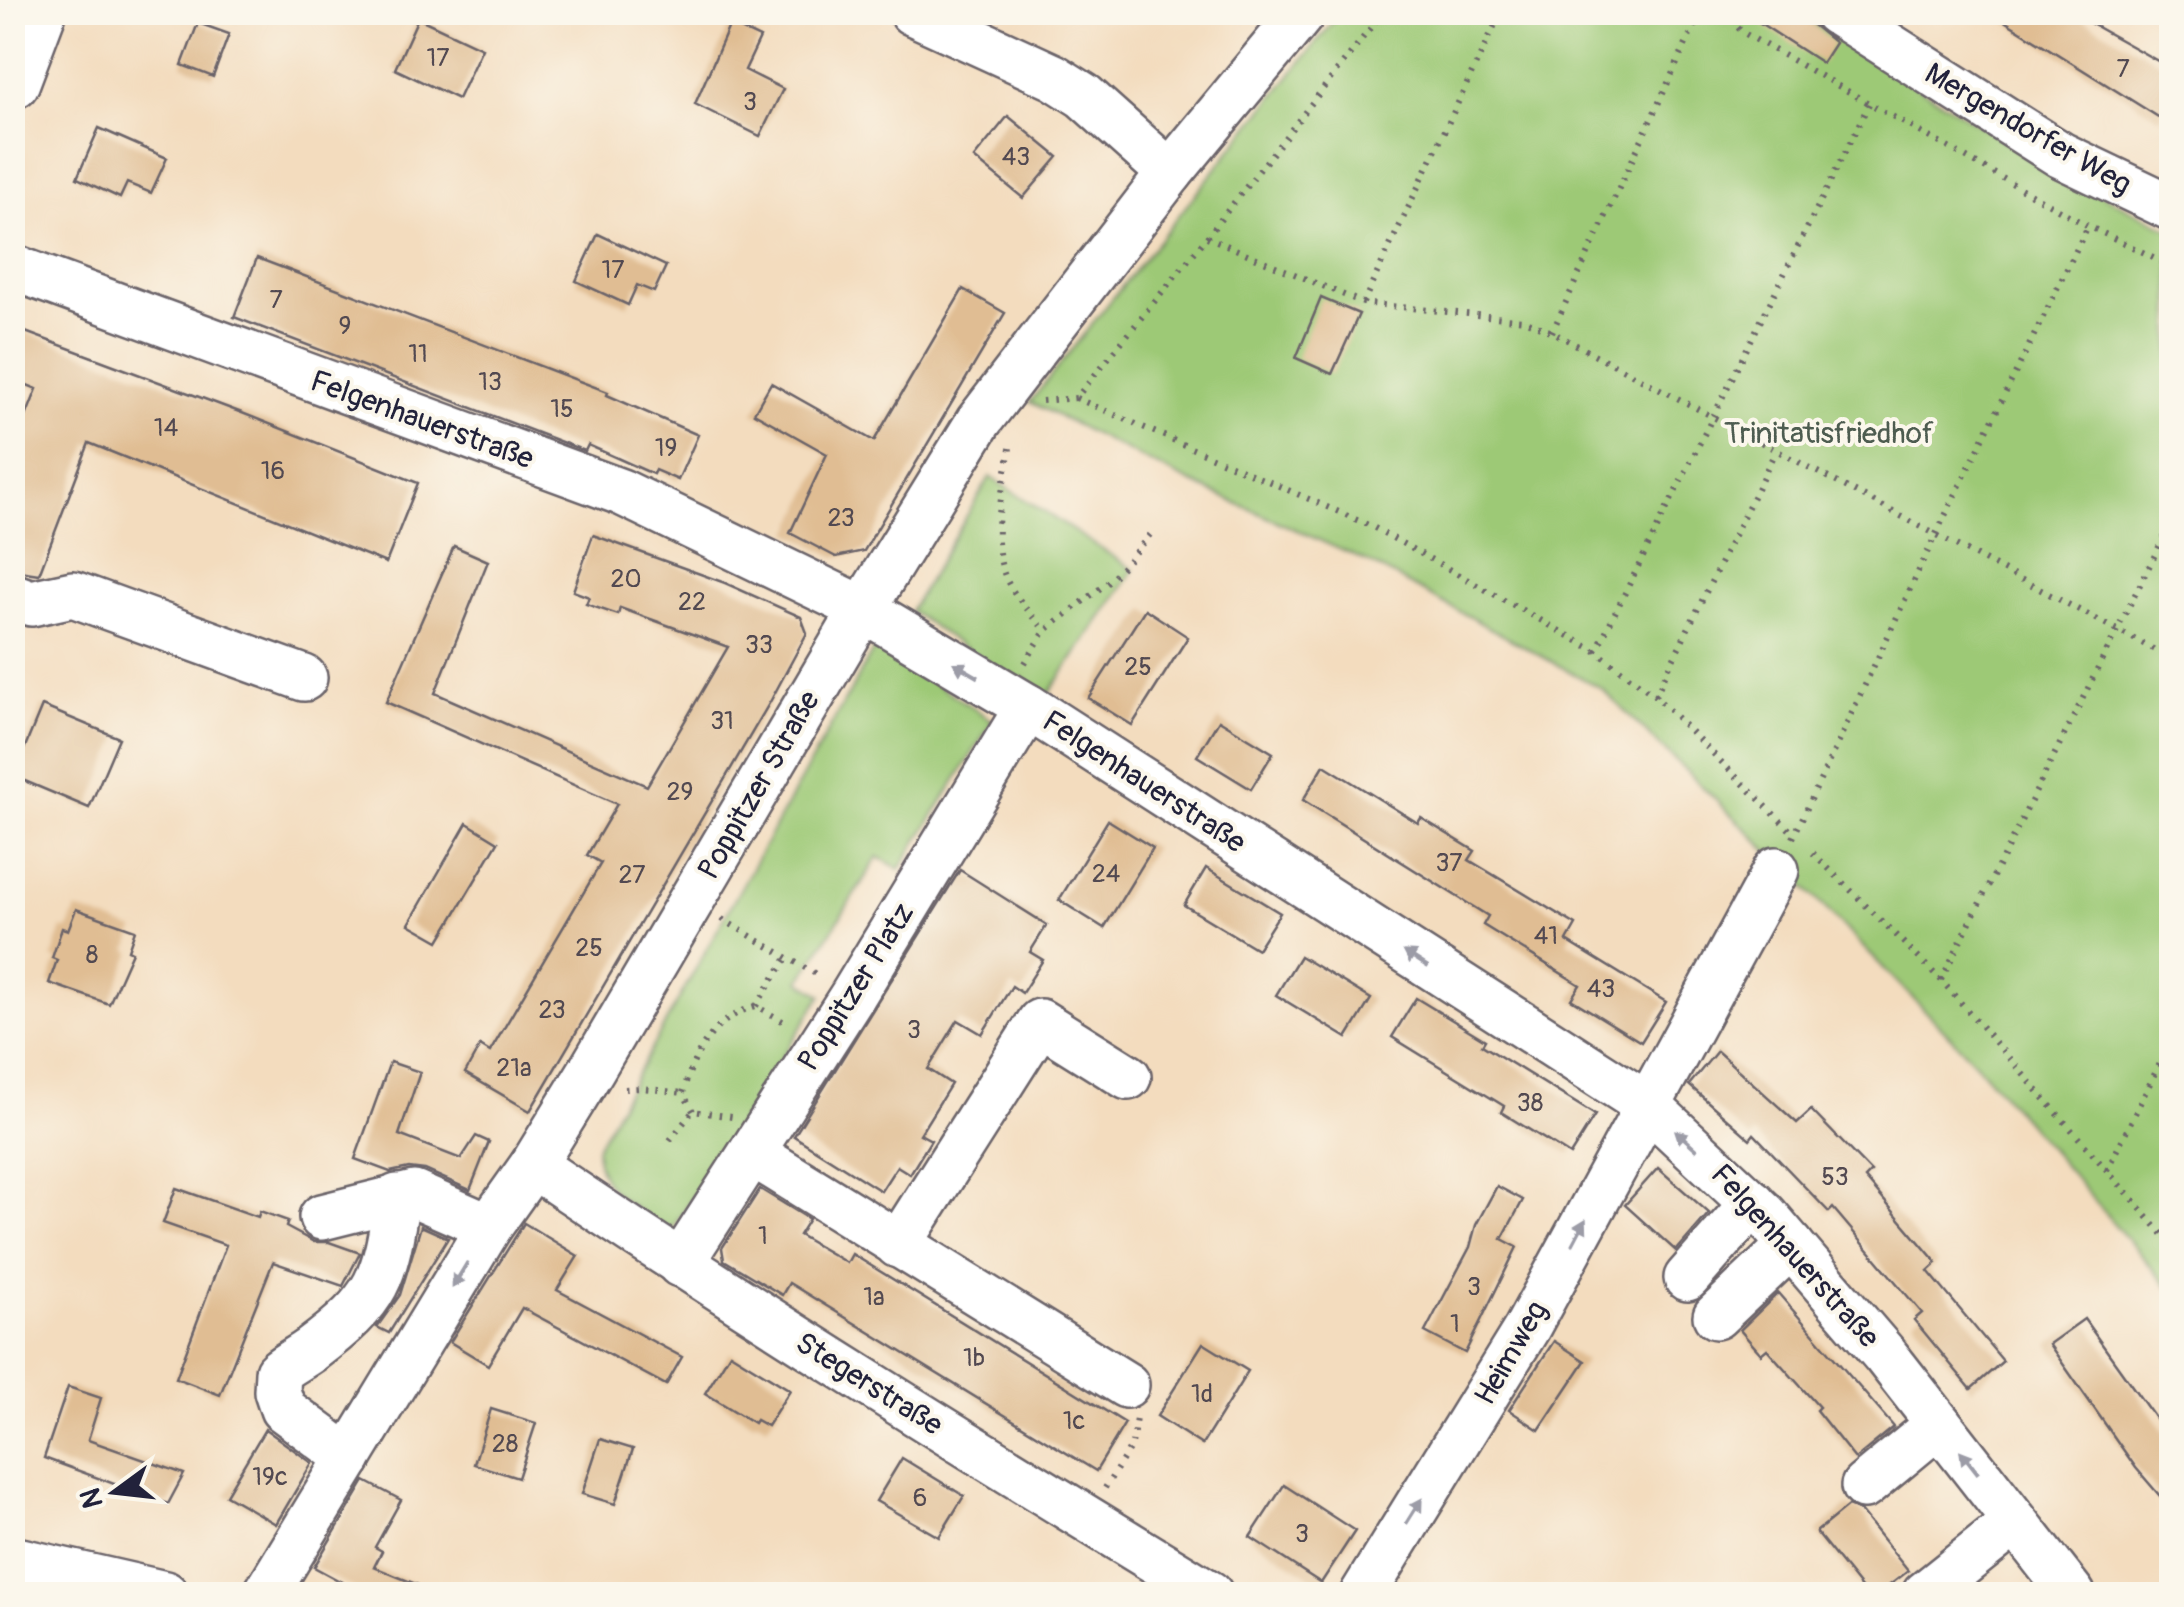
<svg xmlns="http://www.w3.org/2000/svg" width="2184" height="1607" font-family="Pangolin,sans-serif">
<rect width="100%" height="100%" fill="#fbf7ec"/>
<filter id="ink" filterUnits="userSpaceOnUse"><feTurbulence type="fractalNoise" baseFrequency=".01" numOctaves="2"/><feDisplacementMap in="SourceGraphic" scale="20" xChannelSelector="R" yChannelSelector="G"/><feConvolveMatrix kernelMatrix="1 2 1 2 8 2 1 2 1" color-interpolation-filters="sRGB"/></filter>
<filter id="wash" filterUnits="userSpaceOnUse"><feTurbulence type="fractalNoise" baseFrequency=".0048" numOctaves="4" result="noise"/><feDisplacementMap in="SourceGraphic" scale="40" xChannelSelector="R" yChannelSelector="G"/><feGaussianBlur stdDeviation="2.25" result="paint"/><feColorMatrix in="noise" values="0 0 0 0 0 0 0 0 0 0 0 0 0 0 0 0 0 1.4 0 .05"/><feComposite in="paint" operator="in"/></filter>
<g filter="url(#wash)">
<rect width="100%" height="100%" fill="#f3dcbe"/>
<g fill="#9dc976" stroke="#607658" stroke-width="2.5">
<polygon points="1340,13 1797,13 2051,169 2171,230 2171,1290 1975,1062 1793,875 1602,689 1368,562 1192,483 1030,402"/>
<polygon points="990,477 1134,570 1043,702 910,611"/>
<path d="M876,645L993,721L900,869L878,857L800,981L822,995L671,1231C636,1207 598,1195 596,1148Z"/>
</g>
<g id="blocks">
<g fill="#e0bd93">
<polygon points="1743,12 1797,12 1835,43 1822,63"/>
<polygon points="1990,12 2070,12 2172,69 2172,98 2160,118"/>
<polygon points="418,18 482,48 458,99 395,69"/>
<polygon points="198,23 229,34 213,77 182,65"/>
<polygon points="730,24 760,38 745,70 783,89 760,136 695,104"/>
<polygon points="1008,116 1058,157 1023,198 974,158"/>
<polygon points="99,128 167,158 151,193 127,183 120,198 77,178"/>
<polygon points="598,234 666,266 654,292 637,285 628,305 576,281"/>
<polygon points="257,258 608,392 607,395 698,435 678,480 655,470 653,474 588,445 585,451 234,317"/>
<polygon points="963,289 1005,313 864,551 836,557 790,533 827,454 754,413 771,383 874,441"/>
<polygon points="1321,298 1359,314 1332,374 1296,358"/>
<polygon points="12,327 242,413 418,483 386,563 89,443 39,574 12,570 12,452 37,389 12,379"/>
<polygon points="593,535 725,583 801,617 807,633 770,702 530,1111 465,1073 480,1046 490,1052 601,863 587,855 617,804 386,702 454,546 488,561 435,693 647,786 728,647 620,608 618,615 586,604 589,597 573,591"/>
<polygon points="1145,609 1188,637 1132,725 1088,698"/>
<polygon points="42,706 119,738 89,808 13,776"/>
<polygon points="1219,720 1273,753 1251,789 1197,756"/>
<polygon points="1324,765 1418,823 1421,818 1475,851 1469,860 1576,925 1567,941 1666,1002 1641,1042 1571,999 1580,985 1483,925 1488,916 1303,800"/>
<polygon points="1108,820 1153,848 1104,928 1059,900"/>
<polygon points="467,823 498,842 439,941 409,924"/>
<polygon points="1206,868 1280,913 1257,949 1184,905"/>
<polygon points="960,870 1047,925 1030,952 1043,960 1022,993 1012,986 982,1034 958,1020 928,1069 951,1084 920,1134 931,1140 910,1174 897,1166 881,1191 794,1136"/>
<polygon points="76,909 135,930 128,950 132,952 109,1004 49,983 57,960 52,958 62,928 68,930"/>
<polygon points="1300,956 1371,999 1347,1038 1276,995"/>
<polygon points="1416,998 1485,1040 1482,1045 1595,1115 1570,1155 1501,1112 1504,1106 1392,1037"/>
<polygon points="1717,1051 1797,1123 1811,1110 1871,1172 1865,1178 1937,1263 1928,1271 2003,1361 1971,1389 1914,1320 1922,1313 1833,1208 1829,1212 1754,1134 1750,1139 1689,1085"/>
<polygon points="390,1062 420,1072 399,1135 461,1159 476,1136 489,1142 470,1190 425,1170 409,1168 390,1172 355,1159"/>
<polygon points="1658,1168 1709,1213 1676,1251 1625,1205"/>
<polygon points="1497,1186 1523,1200 1502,1239 1517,1247 1465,1353 1425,1332 1470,1247 1476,1225"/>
<polygon points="176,1188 258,1217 260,1211 288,1221 286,1227 314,1242 329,1242 360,1253 343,1286 273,1262 220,1395 176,1378 226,1245 163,1223"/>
<polygon points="760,1189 809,1219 799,1235 847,1263 852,1254 1125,1423 1096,1471 789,1283 782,1295 724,1260 722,1248"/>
<polygon points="524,1223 578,1256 557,1290 682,1357 666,1385 522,1308 488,1365 450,1342"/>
<polygon points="421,1226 448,1238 389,1333 377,1327 400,1295"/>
<polygon points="1778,1293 1894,1427 1855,1459 1816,1410 1819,1407 1767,1349 1761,1354 1740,1330"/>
<polygon points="2084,1319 2172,1442 2172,1510 2136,1468 2049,1344"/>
<polygon points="1554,1341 1585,1361 1539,1430 1509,1410"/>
<polygon points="1203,1343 1248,1371 1202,1445 1157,1416"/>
<polygon points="730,1353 790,1390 767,1426 756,1420 754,1423 705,1393"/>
<polygon points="68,1387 101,1398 88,1440 184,1474 168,1504 44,1458"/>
<polygon points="491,1409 536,1423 518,1478 474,1464"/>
<polygon points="265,1429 312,1463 276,1524 226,1495"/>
<polygon points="600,1439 633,1449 615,1504 582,1494"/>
<polygon points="902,1458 964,1496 939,1537 876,1501"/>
<polygon points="365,1481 401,1500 375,1547 382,1551 374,1567 440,1594 364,1594 314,1567"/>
<polygon points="1284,1485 1355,1531 1321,1583 1250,1537"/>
<polygon points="1848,1506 1860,1511 1908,1571 1878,1594 1866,1594 1816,1532"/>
</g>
</g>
</g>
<g filter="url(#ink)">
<use href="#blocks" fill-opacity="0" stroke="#6b6369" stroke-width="2.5"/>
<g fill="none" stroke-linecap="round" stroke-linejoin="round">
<defs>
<g id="minor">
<polyline points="912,12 1054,77 1084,96 1170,173"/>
<polyline points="1836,12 2061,155 2172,208"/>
<polyline points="12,267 621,492 863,609 1028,707 1647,1105 1765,1215 1885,1355 2072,1594"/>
<polyline points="12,596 31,603 73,594 304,678"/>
<polyline points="752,1153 1126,1385"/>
<path d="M533,1165C755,1315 982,1455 1210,1594"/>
<polyline points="322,1217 414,1194 489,1227"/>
<polyline points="898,1245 1040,1022 1128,1077"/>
<polyline points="680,1264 853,995 1028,707"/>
<polyline points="1687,1278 1753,1203"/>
<polyline points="1716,1316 1791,1245"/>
<path d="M349,1458L283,1409L277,1391L278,1372C289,1363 300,1358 311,1350C380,1299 385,1278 397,1197"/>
<polyline points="1864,1486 1939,1424"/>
<polyline points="12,1559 165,1594"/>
<polyline points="266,1594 489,1227 533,1165 592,1069 863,609 979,421 1170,173 1303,12"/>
<polyline points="1363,1594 1527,1328 1776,870"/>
<polyline points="1925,1594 2015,1522"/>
</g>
<polyline id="major" points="12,81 38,12"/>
</defs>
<use href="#minor" stroke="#6b6369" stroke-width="50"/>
<use href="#major" stroke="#6b6369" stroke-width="60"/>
<g stroke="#6b6369" stroke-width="6" stroke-dasharray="2.5 8" stroke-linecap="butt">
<polyline points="1724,12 1742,32 2088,226 2172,266"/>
<polyline points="1207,237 1383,12"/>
<polyline points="1363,303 1501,12"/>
<polyline points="1552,332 1701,12"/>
<polyline points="1076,398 1371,526 1596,651 1655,696 1794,834"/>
<polyline points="1042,401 1076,398 1207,237 1363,303 1524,320 1552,332 2172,659"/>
<path d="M1010,448C1003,493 986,546 1011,588C1021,603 1034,617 1045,631"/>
<polyline points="1596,651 1869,104"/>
<polyline points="1025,663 1045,631 1111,580 1155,529"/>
<polyline points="1655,696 1775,452"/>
<polyline points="1793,838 1935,536 2088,226"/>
<polyline points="1813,853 1941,980 2172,1245"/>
<polyline points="722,919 819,976"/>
<polyline points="1941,980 2172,521"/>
<polyline points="756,1006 787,958"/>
<polyline points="625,1089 641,1088 683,1093"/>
<path d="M693,1111L683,1093C694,1052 714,1018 756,1006L788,1024"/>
<polyline points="670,1140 693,1111 732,1117"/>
<polyline points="2107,1170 2172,1039"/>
<polyline points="1105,1488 1132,1445 1136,1418"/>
</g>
<use href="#minor" stroke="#fff" stroke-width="45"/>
<use href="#major" stroke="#fff" stroke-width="55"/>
</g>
<defs><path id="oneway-solid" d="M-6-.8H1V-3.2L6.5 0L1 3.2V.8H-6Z" transform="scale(2.5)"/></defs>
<g fill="#9c9ca7">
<use href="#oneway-solid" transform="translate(966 670) rotate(-150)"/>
<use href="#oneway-solid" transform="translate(1416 959) rotate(-147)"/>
<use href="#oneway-solid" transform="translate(1686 1140) rotate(-138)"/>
<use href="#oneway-solid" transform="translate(1579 1232) rotate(-62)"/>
<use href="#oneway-solid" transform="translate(460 1275) rotate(121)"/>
<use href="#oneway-solid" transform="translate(1969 1462) rotate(-128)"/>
<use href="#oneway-solid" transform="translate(1414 1511) rotate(-58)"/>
</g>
</g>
<g text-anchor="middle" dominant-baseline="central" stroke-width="8" stroke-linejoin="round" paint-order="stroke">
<g font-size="25" fill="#524951">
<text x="438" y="58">17</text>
<text x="2123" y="69">7</text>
<text x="750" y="102">3</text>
<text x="1016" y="157">43</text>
<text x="613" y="270">17</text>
<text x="276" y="300">7</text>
<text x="345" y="326">9</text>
<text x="418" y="354">11</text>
<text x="490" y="382">13</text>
<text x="562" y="409">15</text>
<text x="166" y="428">14</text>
<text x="666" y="448">19</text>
<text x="273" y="471">16</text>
<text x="841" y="518">23</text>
<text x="626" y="579">20</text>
<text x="692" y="602">22</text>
<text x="759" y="645">33</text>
<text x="1138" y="667">25</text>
<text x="722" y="721">31</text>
<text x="680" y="792">29</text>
<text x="1449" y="863">37</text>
<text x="1106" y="874">24</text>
<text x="632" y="875">27</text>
<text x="1546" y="936">41</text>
<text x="589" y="948">25</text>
<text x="92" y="955">8</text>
<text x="1601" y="989">43</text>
<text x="552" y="1010">23</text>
<text x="914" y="1030">3</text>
<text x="514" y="1068">21a</text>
<text x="1530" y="1103">38</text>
<text x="1835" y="1177">53</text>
<text x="763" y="1236">1</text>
<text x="1474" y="1287">3</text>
<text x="874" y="1297">1a</text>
<text x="1455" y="1324">1</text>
<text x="974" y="1358">1b</text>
<text x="1202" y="1394">1d</text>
<text x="1074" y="1421">1c</text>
<text x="505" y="1444">28</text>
<text x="270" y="1477">19c</text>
<text x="920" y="1498">6</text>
<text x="1302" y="1534">3</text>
</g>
<g font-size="30" fill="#22223b" stroke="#fbf7ec">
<text transform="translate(2028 129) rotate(30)">Mergendorfer Weg</text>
<text transform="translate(422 420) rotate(20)">Felgenhauerstraße</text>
<text transform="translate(1144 782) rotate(33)">Felgenhauerstraße</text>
<text transform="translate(759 785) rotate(-60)">Poppitzer Straße</text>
<text transform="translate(856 987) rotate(-58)">Poppitzer Platz</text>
<text transform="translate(1795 1256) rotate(48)">Felgenhauerstraße</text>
<text transform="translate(1511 1353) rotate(-60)">Heimweg</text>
<text transform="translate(869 1384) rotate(32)">Stegerstraße</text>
</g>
<g font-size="30" fill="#4d5c50" stroke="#fbf7ec">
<text x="1829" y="433">Trinitatisfriedhof</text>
</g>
</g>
<rect width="2184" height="1607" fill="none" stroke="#fbf7ec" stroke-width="50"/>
<g transform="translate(115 1492) rotate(255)" stroke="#fbf7ec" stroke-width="8" paint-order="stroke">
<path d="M0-8L18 38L0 25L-18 38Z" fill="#22223b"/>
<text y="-15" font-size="28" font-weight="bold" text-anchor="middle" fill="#22223b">N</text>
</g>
</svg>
